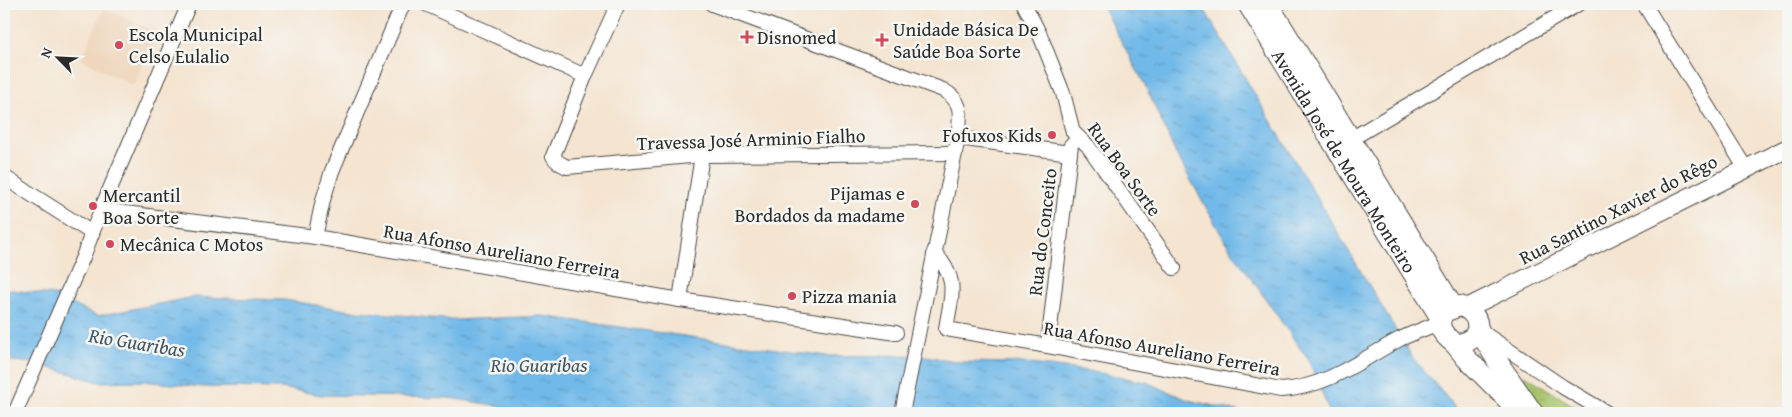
<svg xmlns="http://www.w3.org/2000/svg" width="1792" height="417" font-family="'Gentium Book Plus',serif">
<defs>
<pattern id="park-crowns" width="20" height="18" patternUnits="userSpaceOnUse" patternTransform="scale(1.25)"><rect width="20" height="18" fill="#a5c167"/><path d="M2 6a3 3 0 1 1 6 0M12 15a3 3 0 1 1 6 0" fill="none" stroke="#879d55"/></pattern>
<pattern id="water-ripples" width="26" height="14" patternUnits="userSpaceOnUse" patternTransform="scale(1.25)"><rect width="26" height="14" fill="#71b9e9"/><path d="M2 4q2-2 4 0t4 0M15 11q2-2 4 0t4 0" fill="none" stroke="#5d97bd"/></pattern>
</defs>
<rect width="100%" height="100%" fill="#f6f6f2"/>
<filter id="ink" filterUnits="userSpaceOnUse"><feTurbulence type="fractalNoise" baseFrequency=".02" numOctaves="2"/><feDisplacementMap in="SourceGraphic" scale="10" xChannelSelector="R" yChannelSelector="G"/><feConvolveMatrix kernelMatrix="1 2 1 2 8 2 1 2 1" color-interpolation-filters="sRGB"/></filter>
<filter id="wash" filterUnits="userSpaceOnUse"><feTurbulence type="fractalNoise" baseFrequency=".0096" numOctaves="4" result="noise"/><feDisplacementMap in="SourceGraphic" scale="20" xChannelSelector="R" yChannelSelector="G"/><feGaussianBlur stdDeviation="1.12" result="paint"/><feColorMatrix in="noise" values="0 0 0 0 0 0 0 0 0 0 0 0 0 0 0 0 0 1.4 0 .05"/><feComposite in="paint" operator="in"/></filter>
<g filter="url(#wash)">
<rect width="100%" height="100%" fill="#f4e4d0"/>
<polygon fill="#efd6bc" points="104,9 157,32 133,86 81,59"/>
<polygon fill="url(#park-crowns)" stroke="#687649" points="1525,375 1585,413 1547,413 1521,386 1520,380"/>
<g fill="url(#water-ripples)" stroke="#4e728a">
<polygon points="1101,4 1201,4 1412,357 1460,413 1330,413 1309,361 1225,241 1176,154 1145,85"/>
<polygon points="4,289 54,295 97,316 194,297 285,300 346,310 453,320 542,316 826,356 920,355 960,362 1022,363 1089,371 1146,382 1188,400 1246,413 523,413 493,405 449,398 321,395 281,388 203,387 142,381 99,382 33,363 4,360"/>
</g>
</g>
<g filter="url(#ink)">
<g fill="none" stroke-linecap="round" stroke-linejoin="round">
<defs>
<g id="minor">
<polyline points="426,4 585,76"/>
<path d="M618,4L585,76L553,156C556,162 561,164 567,167L702,155L955,153"/>
<path d="M712,4L943,90C965,102 960,117 958,138L902,413"/>
<polyline points="1024,4 1040,35 1063,93 1073,132 1088,146 1174,268"/>
<polyline points="1644,4 1746,169"/>
<polyline points="958,138 1070,153 1071,145"/>
<polyline points="1351,139 1578,4"/>
<polyline points="4,177 92,233"/>
<polyline points="101,210 315,237 680,300 896,333"/>
<polyline points="315,237 323,200 332,171 403,4"/>
<path d="M934,252C960,281 951,295 946,329L1048,346L1281,390C1328,387 1360,360 1400,339C1413,333 1426,328 1439,323"/>
<polyline points="680,300 702,155"/>
<polyline points="1482,332 1563,387 1607,413"/>
<polyline points="1048,346 1070,153"/>
<polyline points="15,413 83,257 101,210 189,4"/>
</g>
<polyline id="tertiary" points="1467,308 1788,148"/>
<g id="secondary">
<path id="s1" d="M1248,4L1440,317"/>
<polyline points="1268,4 1453,307"/>
<path d="M1460,306C1485,314 1483,344 1455,344C1443,335 1435,326 1444,312Z"/>
<polyline points="1478,329 1503,370 1533,413"/>
<polyline points="1455,344 1466,358 1521,413"/>
</g>
</defs>
<use href="#minor" stroke="#494744" stroke-width="16"/>
<use href="#tertiary" stroke="#494744" stroke-width="20"/>
<use href="#secondary" stroke="#494744" stroke-width="22"/>
<use href="#minor" stroke="#fff" stroke-width="14"/>
<use href="#tertiary" stroke="#fff" stroke-width="18"/>
<use href="#secondary" stroke="#fff" stroke-width="20"/>
</g>
</g>
<g fill="#d1495b" stroke="#f6f6f2" stroke-width="2">
<path d="M744.5 29.5h5v5h5v5h-5v5h-5v-5h-5v-5h5z"/>
<path d="M879.5 32.5h5v5h5v5h-5v5h-5v-5h-5v-5h5z"/>
<circle cx="119" cy="45" r="5"/>
<circle cx="1052" cy="135" r="5"/>
<circle cx="915" cy="204" r="5"/>
<circle cx="93" cy="206" r="5"/>
<circle cx="110" cy="244" r="5"/>
<circle cx="792" cy="296" r="5"/>
</g>
<g text-anchor="middle" dominant-baseline="central" stroke-width="5" stroke-linejoin="round" paint-order="stroke">
<g font-size="19" fill="#2b2b2b" stroke="#f6f6f2" text-anchor="start">
<text x="893" y="29">Unidade Básica De<tspan x="893" dy="22">Saúde Boa Sorte</tspan></text>
<text x="129" y="34">Escola Municipal<tspan x="129" dy="22">Celso Eulalio</tspan></text>
<text x="757" y="37">Disnomed</text>
<text x="1042" y="135" text-anchor="end">Fofuxos Kids</text>
<text x="905" y="193" text-anchor="end">Pijamas e<tspan x="905" dy="22">Bordados da madame</tspan></text>
<text x="103" y="195">Mercantil<tspan x="103" dy="22">Boa Sorte</tspan></text>
<text x="120" y="244">Mecânica C Motos</text>
<text x="802" y="296">Pizza mania</text>
</g>
<g font-size="19" fill="#2b2b2b" stroke="#f6f6f2">
<text transform="translate(751 139) rotate(-2)">Travessa José Arminio Fialho</text>
<text stroke="none"><textPath href="#s1" startOffset="184">Avenida José de Moura Monteiro</textPath></text>
<text transform="translate(1125 169) rotate(54)">Rua Boa Sorte</text>
<text transform="translate(1618 209) rotate(-27)">Rua Santino Xavier do Rêgo</text>
<text transform="translate(1042 232) rotate(-83)">Rua do Conceito</text>
<text transform="translate(502 251) rotate(10)">Rua Afonso Aureliano Ferreira</text>
<text transform="translate(1162 348) rotate(10)">Rua Afonso Aureliano Ferreira</text>
</g>
<g font-size="20" font-style="italic" fill="#405664" stroke="#f6f6f2">
<text transform="translate(137 342) rotate(9)">Rio Guaribas</text>
<text x="539" y="364">Rio Guaribas</text>
</g>
</g>
<rect width="1792" height="417" fill="none" stroke="#f6f6f2" stroke-width="20"/>
<g transform="translate(58 58) rotate(294)" stroke="#f6f6f2" stroke-width="4" paint-order="stroke">
<path d="M0-4L9 19L0 12L-9 19Z" fill="#2b2b2b"/>
<text y="-8" font-size="14" font-weight="bold" text-anchor="middle" fill="#2b2b2b">N</text>
</g>
</svg>
